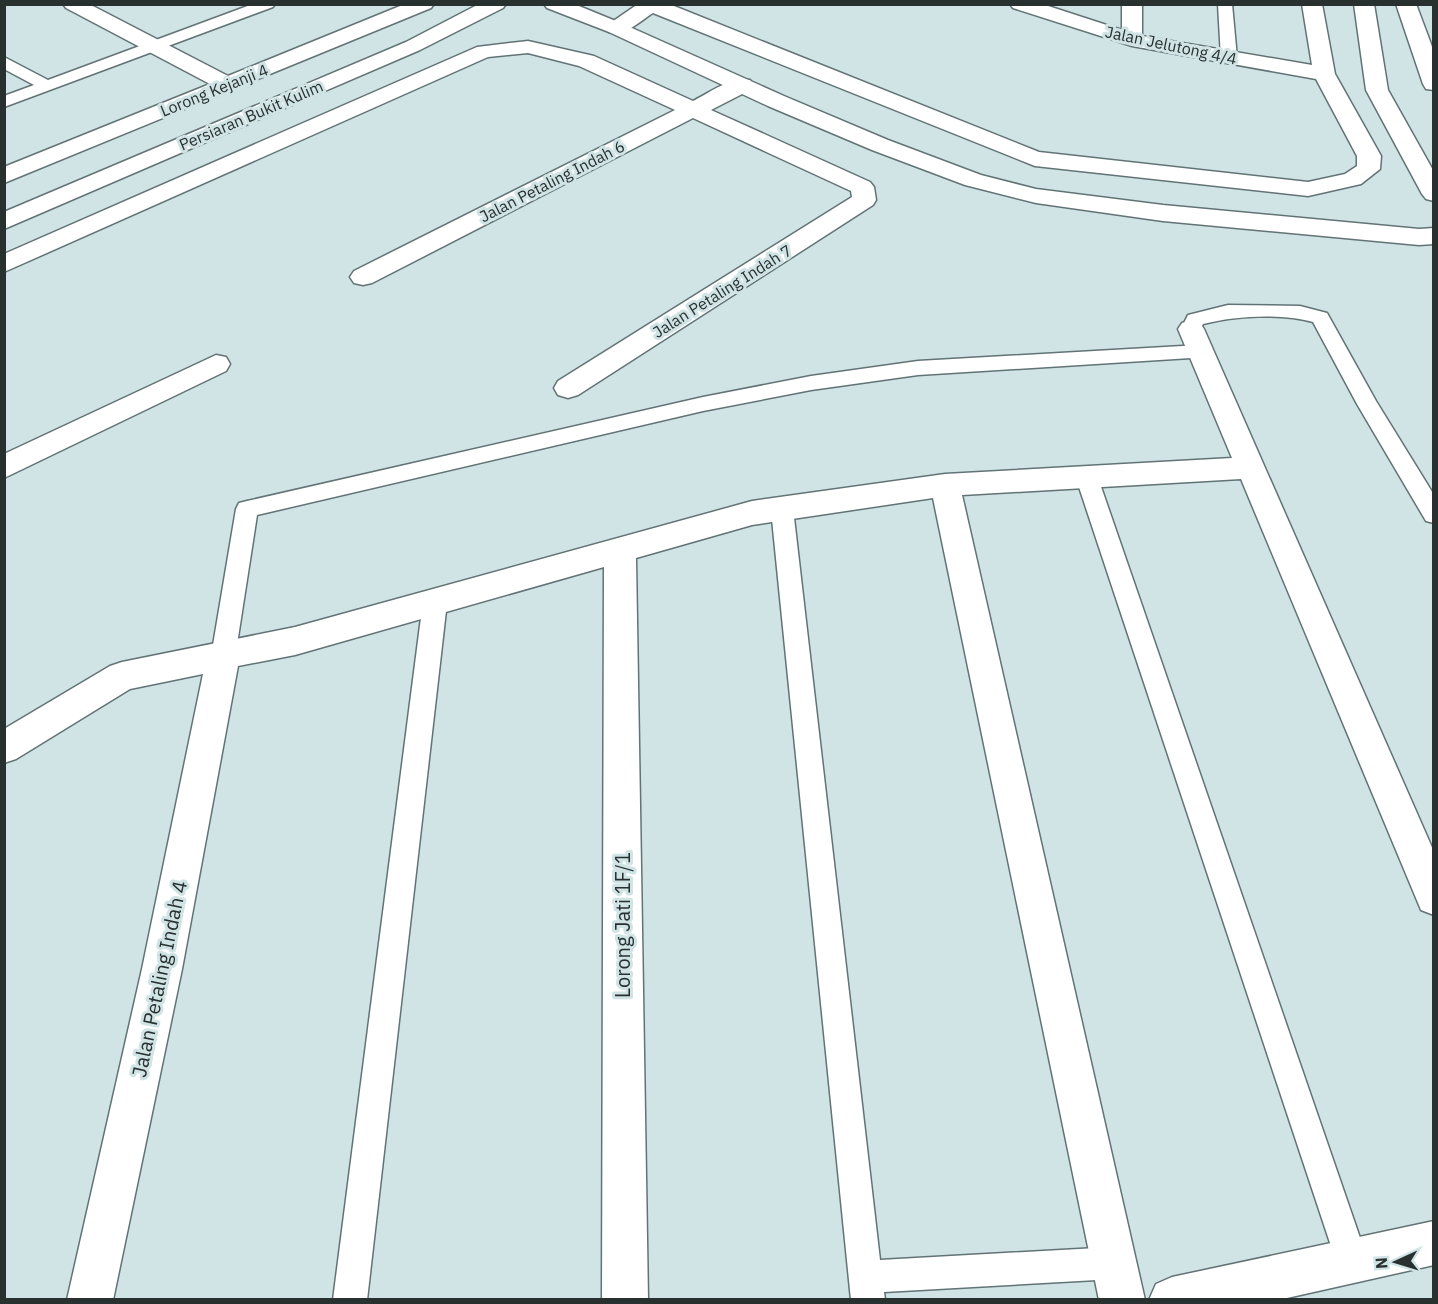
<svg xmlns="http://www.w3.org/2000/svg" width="1438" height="1304" font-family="'IBM Plex Sans',sans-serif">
<rect width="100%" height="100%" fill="#d0e3e5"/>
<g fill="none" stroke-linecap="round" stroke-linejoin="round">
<defs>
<g id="lane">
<polygon points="253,4 275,4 273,7 4,107 4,96 34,85 4,69 4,57 48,80"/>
<polygon points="1218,4 1232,4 1237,58 1229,63 1221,58"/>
<path d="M1228,305L1300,306L1327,313L1376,401L1434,495V523L1426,521L1357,404L1313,322C1281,313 1235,316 1203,324L1198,334L1191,336L1184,334L1181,329L1188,315Z"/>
<polygon points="1200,345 1207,347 1210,352 1207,357 918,375 811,390 703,411 257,515 235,657 232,664 223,667 214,664 211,657 236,509 239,503 247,501 703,397 811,376 918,361"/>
<polygon points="1087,470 1095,472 1098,478 1368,1261 1364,1273 1352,1277 1340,1273 1336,1261 1076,478 1079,472"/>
<polygon points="782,501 790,503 793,509 880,1260 1115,1247 1127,1251 1131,1263 1127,1275 1115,1279 884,1292 885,1300 851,1300 771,509 774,503"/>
<polygon points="435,593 443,595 447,602 367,1300 333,1300 423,602 427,595"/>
</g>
<g id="street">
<polygon points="63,4 89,4 228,76 405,4 434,4 431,8 4,183 4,167 210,84 66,8"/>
<path d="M638,4H669L1039,152L1308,182L1345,174L1357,166V156L1316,79L1132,46L1013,8L1010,4H1042L1122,30V4H1142V36L1312,65L1302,4H1322L1335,74L1381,156L1380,169L1361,184L1308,196L1035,166L653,13C640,21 625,37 609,32L606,28L609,24Z"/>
<polygon points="1396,4 1416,4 1434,52 1434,90 1426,89 1423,84"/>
<path d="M528,41L594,56L693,101C709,93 731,76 750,80L753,85L750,90L711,110L870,182L874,187L876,200L873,205L578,395L568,398L558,395L554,388L558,381L852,197L851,191L693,118L372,283L363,285L354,283L350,277L354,271L675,110L579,66L528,53L488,57L4,272V254L477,47Z"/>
<polygon points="1191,320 1200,323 1204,329 1434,852 1434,915 1421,910 1241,479 962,495 1145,1300 1099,1300 933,498 752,525 636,558 648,1300 602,1300 604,567 295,655 238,666 182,969 113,1300 67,1300 142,969 203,674 130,689 16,759 4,763 4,729 110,666 122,662 295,627 752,501 945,474 1232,458 1178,329 1182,323"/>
<polygon points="216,355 226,357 230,364 226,371 4,478 4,454"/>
<polygon points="1434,1221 1434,1265 1278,1300 1149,1300 1156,1284 1172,1277"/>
</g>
<g id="secondary">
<polygon points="479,4 506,4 503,8 420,50 4,229 4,212 406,42"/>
<polygon points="544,4 574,4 623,24 784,96 888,140 981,175 1036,189 1163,205 1419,229 1434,228 1434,244 1419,245 1163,221 1036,203 965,185 872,150 768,106 609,32 547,8"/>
<polygon points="1354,4 1374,4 1388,90 1434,172 1434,201 1426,199 1422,194 1366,90"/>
</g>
</defs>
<use href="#lane" stroke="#627375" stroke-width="3"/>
<use href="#street" stroke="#627375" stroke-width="3"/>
<use href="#secondary" stroke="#627375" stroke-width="3"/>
<use href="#lane" fill="#fff" fill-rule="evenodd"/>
<use href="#street" fill="#fff" fill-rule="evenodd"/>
<use href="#secondary" fill="#fff" fill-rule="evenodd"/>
</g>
<g text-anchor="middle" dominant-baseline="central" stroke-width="6" stroke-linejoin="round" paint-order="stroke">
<g font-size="16" fill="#283030" stroke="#d0e3e5">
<text transform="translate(1171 45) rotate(12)">Jalan Jelutong 4/4</text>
<text transform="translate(214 90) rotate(-22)">Lorong Kejanji 4</text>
<text transform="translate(251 115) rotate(-23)">Persiaran Bukit Kulim</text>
<text transform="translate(552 181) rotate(-27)">Jalan Petaling Indah 6</text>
<text transform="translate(722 291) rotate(-32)">Jalan Petaling Indah 7</text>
</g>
<g font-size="20" fill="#283030" stroke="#d0e3e5">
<text transform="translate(622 925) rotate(-90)">Lorong Jati 1F/1</text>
<text transform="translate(159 979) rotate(-78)">Jalan Petaling Indah 4</text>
</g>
</g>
<rect width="1438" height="1304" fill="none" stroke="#283030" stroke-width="12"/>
<g transform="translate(1396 1262) rotate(266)" stroke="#d0e3e5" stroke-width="4.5" paint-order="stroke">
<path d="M0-4.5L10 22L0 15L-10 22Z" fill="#283030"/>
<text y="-9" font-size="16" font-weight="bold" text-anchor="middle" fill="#283030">N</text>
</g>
</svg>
